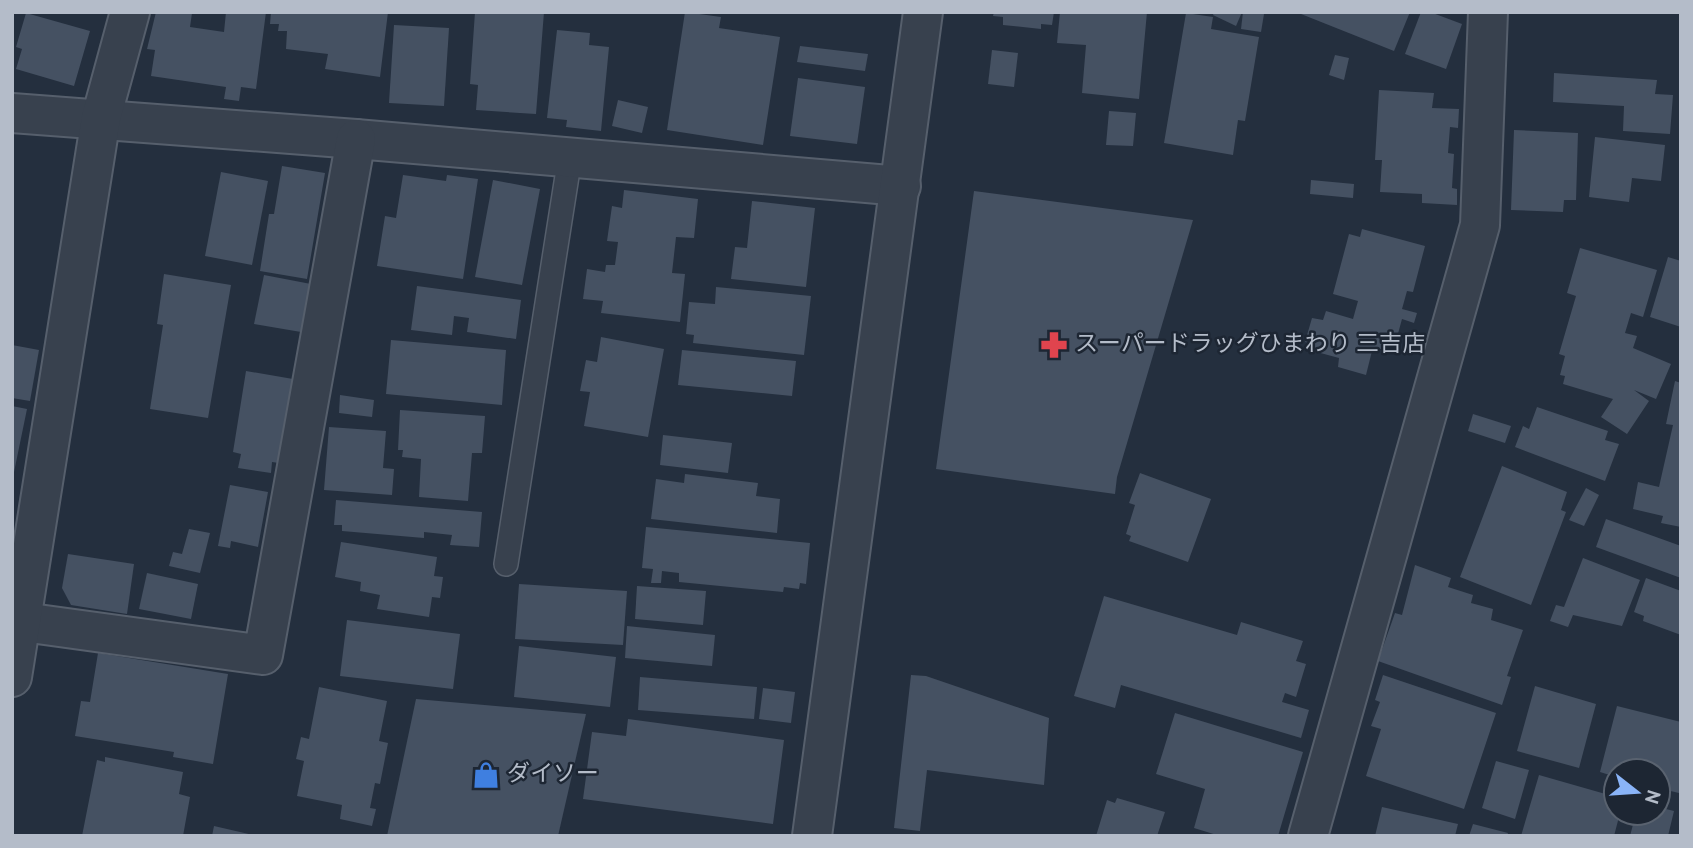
<svg xmlns="http://www.w3.org/2000/svg" width="1693" height="848" font-family="Overpass,'Noto Sans JP',sans-serif">
<rect width="100%" height="100%" fill="#242f3e"/>
<g fill="#455162">
<polygon points="156,12 192,13 190,27 224,32 226,12 266,12 256,89 241,87 239,101 224,99 226,87 151,76 155,50 147,49"/>
<polygon points="271,12 388,12 380,77 325,69 328,54 286,49 287,31 278,31 279,24 270,24"/>
<polygon points="475,12 544,12 536,114 476,110 478,85 470,84"/>
<polygon points="685,12 721,17 719,28 780,37 763,145 667,130"/>
<polygon points="994,12 1054,12 1052,25 1041,24 1041,29 1003,25 1003,17 993,16"/>
<polygon points="1060,12 1147,12 1139,99 1082,93 1086,45 1057,43"/>
<polygon points="1214,12 1242,12 1236,26 1213,15"/>
<polygon points="1243,12 1264,14 1261,32 1241,29"/>
<polygon points="1296,12 1410,12 1394,51"/>
<polygon points="1421,12 1430,12 1462,24 1446,69 1405,54"/>
<polygon points="26,13 90,31 74,86 16,69 22,49 16,47"/>
<polygon points="1186,13 1213,17 1211,29 1259,37 1245,121 1238,120 1233,155 1164,143"/>
<polygon points="394,25 449,28 444,106 389,103"/>
<polygon points="557,30 590,33 589,45 609,47 601,131 566,127 567,120 547,118"/>
<polygon points="800,46 868,54 865,71 797,62"/>
<polygon points="992,50 1018,53 1014,87 988,84"/>
<polygon points="1335,55 1349,58 1344,80 1329,75"/>
<polygon points="1554,73 1657,80 1655,94 1673,95 1670,134 1623,131 1624,106 1553,102"/>
<polygon points="798,78 865,87 857,144 790,136"/>
<polygon points="1379,90 1434,93 1432,108 1459,109 1458,128 1450,127 1448,153 1454,154 1452,188 1457,189 1457,205 1422,203 1422,194 1380,192 1382,160 1375,160"/>
<polygon points="618,100 648,107 642,133 612,126"/>
<polygon points="1109,111 1136,113 1133,146 1106,145"/>
<polygon points="1514,130 1578,133 1576,200 1564,200 1563,212 1511,210"/>
<polygon points="1595,137 1665,145 1661,181 1632,178 1629,202 1589,197"/>
<polygon points="282,166 325,173 307,279 260,271 269,214 274,214"/>
<polygon points="221,172 268,181 252,265 205,256"/>
<polygon points="403,175 446,181 447,175 478,179 463,279 377,266 385,216 396,218"/>
<polygon points="493,180 540,189 522,285 475,277"/>
<polygon points="1311,180 1354,184 1353,198 1310,194"/>
<polygon points="624,190 698,199 694,238 676,237 672,273 685,274 680,322 601,313 603,301 583,299 587,269 605,272 606,265 615,265 618,242 607,241 612,206 622,208"/>
<polygon points="974,191 1193,220 1117,477 1115,494 936,469"/>
<polygon points="752,201 815,208 806,287 731,279 735,247 747,248"/>
<polygon points="1362,229 1425,246 1413,292 1407,291 1402,309 1417,313 1414,323 1402,319 1393,352 1373,347 1366,375 1338,367 1339,358 1313,351 1315,345 1305,342 1312,318 1323,320 1326,311 1353,319 1358,301 1333,294 1349,234 1360,237"/>
<polygon points="1580,248 1657,270 1643,317 1631,313 1625,333 1637,336 1633,348 1671,364 1656,399 1634,390 1649,401 1627,434 1601,417 1613,399 1563,384 1565,376 1560,375 1565,356 1559,354 1576,296 1567,293"/>
<polygon points="1668,257 1681,261 1681,327 1650,317"/>
<polygon points="164,274 231,285 208,418 150,409 163,325 157,324"/>
<polygon points="264,275 311,284 301,332 254,324"/>
<polygon points="417,286 521,300 516,339 467,332 469,318 454,316 452,335 411,330"/>
<polygon points="716,287 811,296 804,355 693,343 694,335 686,334 689,302 715,304"/>
<polygon points="601,337 664,349 648,437 584,426 590,392 580,391 586,360 597,362"/>
<polygon points="391,340 506,350 502,405 386,394"/>
<polygon points="12,345 39,350 30,401 12,398"/>
<polygon points="682,350 796,361 792,396 678,385"/>
<polygon points="246,371 293,379 279,463 272,462 271,473 238,468 241,454 233,452"/>
<polygon points="1675,381 1681,383 1681,527 1661,523 1663,516 1633,509 1638,482 1659,487 1673,425 1666,424"/>
<polygon points="340,395 374,400 372,417 339,413"/>
<polygon points="12,406 27,409 13,477 12,476"/>
<polygon points="1537,407 1608,431 1605,440 1619,444 1605,481 1515,447 1523,426 1529,429"/>
<polygon points="400,410 485,416 482,453 472,453 468,501 419,497 421,459 402,457 403,450 398,450"/>
<polygon points="1473,414 1511,426 1505,443 1468,431"/>
<polygon points="329,427 386,431 383,468 394,469 392,495 324,490"/>
<polygon points="663,435 732,443 728,473 660,465"/>
<polygon points="1502,466 1567,492 1561,510 1566,512 1531,605 1460,577"/>
<polygon points="1140,473 1211,499 1188,562 1129,541 1131,536 1126,534 1135,505 1129,503"/>
<polygon points="685,474 758,483 756,496 780,499 777,533 651,519 656,479 684,483"/>
<polygon points="230,485 268,492 258,547 231,541 230,548 218,546"/>
<polygon points="1586,488 1599,495 1584,526 1569,520"/>
<polygon points="336,500 482,512 479,547 450,545 452,535 424,532 424,538 342,531 342,525 334,525"/>
<polygon points="1606,519 1681,546 1681,578 1596,547"/>
<polygon points="646,527 810,543 806,584 800,583 799,589 784,587 783,592 679,582 679,573 662,571 661,583 651,583 653,569 642,568"/>
<polygon points="189,529 210,533 200,573 169,566 173,552 182,554"/>
<polygon points="341,542 437,557 434,576 443,577 440,598 432,597 429,617 377,609 380,595 360,591 361,582 335,577"/>
<polygon points="68,554 134,564 127,614 71,605 62,588"/>
<polygon points="1583,558 1640,580 1622,626 1573,615 1568,627 1550,621 1556,605 1564,607"/>
<polygon points="1415,565 1451,578 1448,587 1473,595 1471,603 1493,609 1491,620 1523,630 1507,676 1511,677 1502,705 1378,661 1395,613 1402,615"/>
<polygon points="147,573 198,584 191,619 139,609"/>
<polygon points="1646,578 1681,591 1681,635 1643,621 1644,616 1634,612"/>
<polygon points="519,584 627,591 623,645 515,639"/>
<polygon points="637,586 706,591 703,625 635,619"/>
<polygon points="1104,596 1237,635 1241,622 1303,641 1296,661 1306,664 1296,697 1285,693 1282,702 1309,710 1301,738 1121,685 1115,708 1074,696"/>
<polygon points="347,620 460,634 453,689 340,676"/>
<polygon points="627,626 715,635 712,666 625,658"/>
<polygon points="519,646 616,657 610,707 514,697"/>
<polygon points="98,653 228,674 213,764 173,757 174,752 75,736 81,701 90,702"/>
<polygon points="911,675 926,676 1049,718 1044,785 927,770 920,831 894,828"/>
<polygon points="1383,675 1496,713 1464,809 1366,776 1381,729 1371,726 1380,702 1375,700"/>
<polygon points="640,677 757,687 754,719 638,710"/>
<polygon points="1535,686 1596,704 1579,768 1517,751"/>
<polygon points="319,687 387,701 379,741 388,743 380,784 375,783 370,808 376,809 372,826 340,819 342,805 297,796 304,761 296,759 301,737 309,739"/>
<polygon points="763,688 795,692 791,723 759,719"/>
<polygon points="416,699 586,714 558,836 387,836"/>
<polygon points="1617,706 1681,722 1679,793 1658,788 1658,771 1616,771 1616,777 1600,772"/>
<polygon points="1175,713 1303,752 1278,836 1220,836 1194,828 1205,789 1156,774"/>
<polygon points="628,719 784,740 773,824 583,799 592,732 626,736"/>
<polygon points="105,757 183,772 179,794 190,797 183,836 82,836 97,760 105,762"/>
<polygon points="1496,761 1529,770 1515,819 1482,808"/>
<polygon points="1539,775 1616,797 1616,813 1620,813 1614,836 1521,836"/>
<polygon points="1117,798 1165,812 1157,836 1096,836 1107,800 1115,803"/>
<polygon points="1382,807 1458,824 1455,836 1375,836"/>
<polygon points="1658,807 1674,811 1668,836 1630,836 1636,813 1658,813"/>
<polygon points="1473,824 1508,833 1507,836 1469,836"/>
<polygon points="214,826 253,835 253,836 212,836"/>
</g>
<g fill="none" stroke-linecap="round" stroke-linejoin="round">
<defs>
<polyline id="service" points="506,564 570,157"/>
<g id="minor">
<polyline points="12,113 356,139 901,186"/>
<polyline points="23,622 263,655 356,139"/>
<polyline points="12,677 101,118 130,12"/>
<polyline points="1308,836 1480,225 1488,12"/>
</g>
<polyline id="tertiary" points="812,836 923,12"/>
</defs>
<use href="#service" stroke="#565f6c" stroke-width="26"/>
<use href="#minor" stroke="#565f6c" stroke-width="42"/>
<use href="#tertiary" stroke="#565f6c" stroke-width="42"/>
<use href="#service" stroke="#38414e" stroke-width="23"/>
<use href="#minor" stroke="#38414e" stroke-width="38"/>
<use href="#tertiary" stroke="#38414e" stroke-width="38"/>
</g>
<defs>
<symbol id="pharmacy-bare" viewBox="-9 -9 18 18"><path d="M-2-6h4v4h4v4h-4v4h-4v-4h-4v-4h4Z" fill="#e0444e" stroke="#1d2633" stroke-width="2.5" paint-order="stroke"/></symbol>
<symbol id="shop-bare" viewBox="-9 -9 18 18"><path d="M-5-2.5h2.3a2.7 3.5 0 0 1 5.4 0H5L5.5 6h-11ZM-1.5-2.5h3a1.5 2.3 0 0 0-3 0Z" fill="#3f7fe0" stroke="#1d2633" stroke-width="2.5" paint-order="stroke"/></symbol>
</defs>
<g fill-rule="evenodd">
<use href="#pharmacy-bare" x="1035" y="326" width="38" height="38"/>
<use href="#shop-bare" x="467" y="756" width="38" height="38"/>
</g>
<g text-anchor="middle" dominant-baseline="central" stroke-width="5" stroke-linejoin="round" paint-order="stroke">
<g font-size="23" fill="#b4bcc9" stroke="#1d2633" text-anchor="start">
<text x="1075" y="345">スーパードラッグひまわり 三吉店</text>
<text x="507" y="775">ダイソー</text>
</g>
</g>
<rect width="1693" height="848" fill="none" stroke="#b4bcc9" stroke-width="28"/>
<g transform="translate(1637 792) rotate(107)"><circle r="33" fill="#1d2633" stroke="#59626f" stroke-width="2"/>
<path d="M0-5L12 26L0 18L-12 26Z" fill="#8ab4f8"/>
<text y="-10" font-size="19" font-weight="bold" text-anchor="middle" fill="#b4bcc9">N</text>
</g>
</svg>
